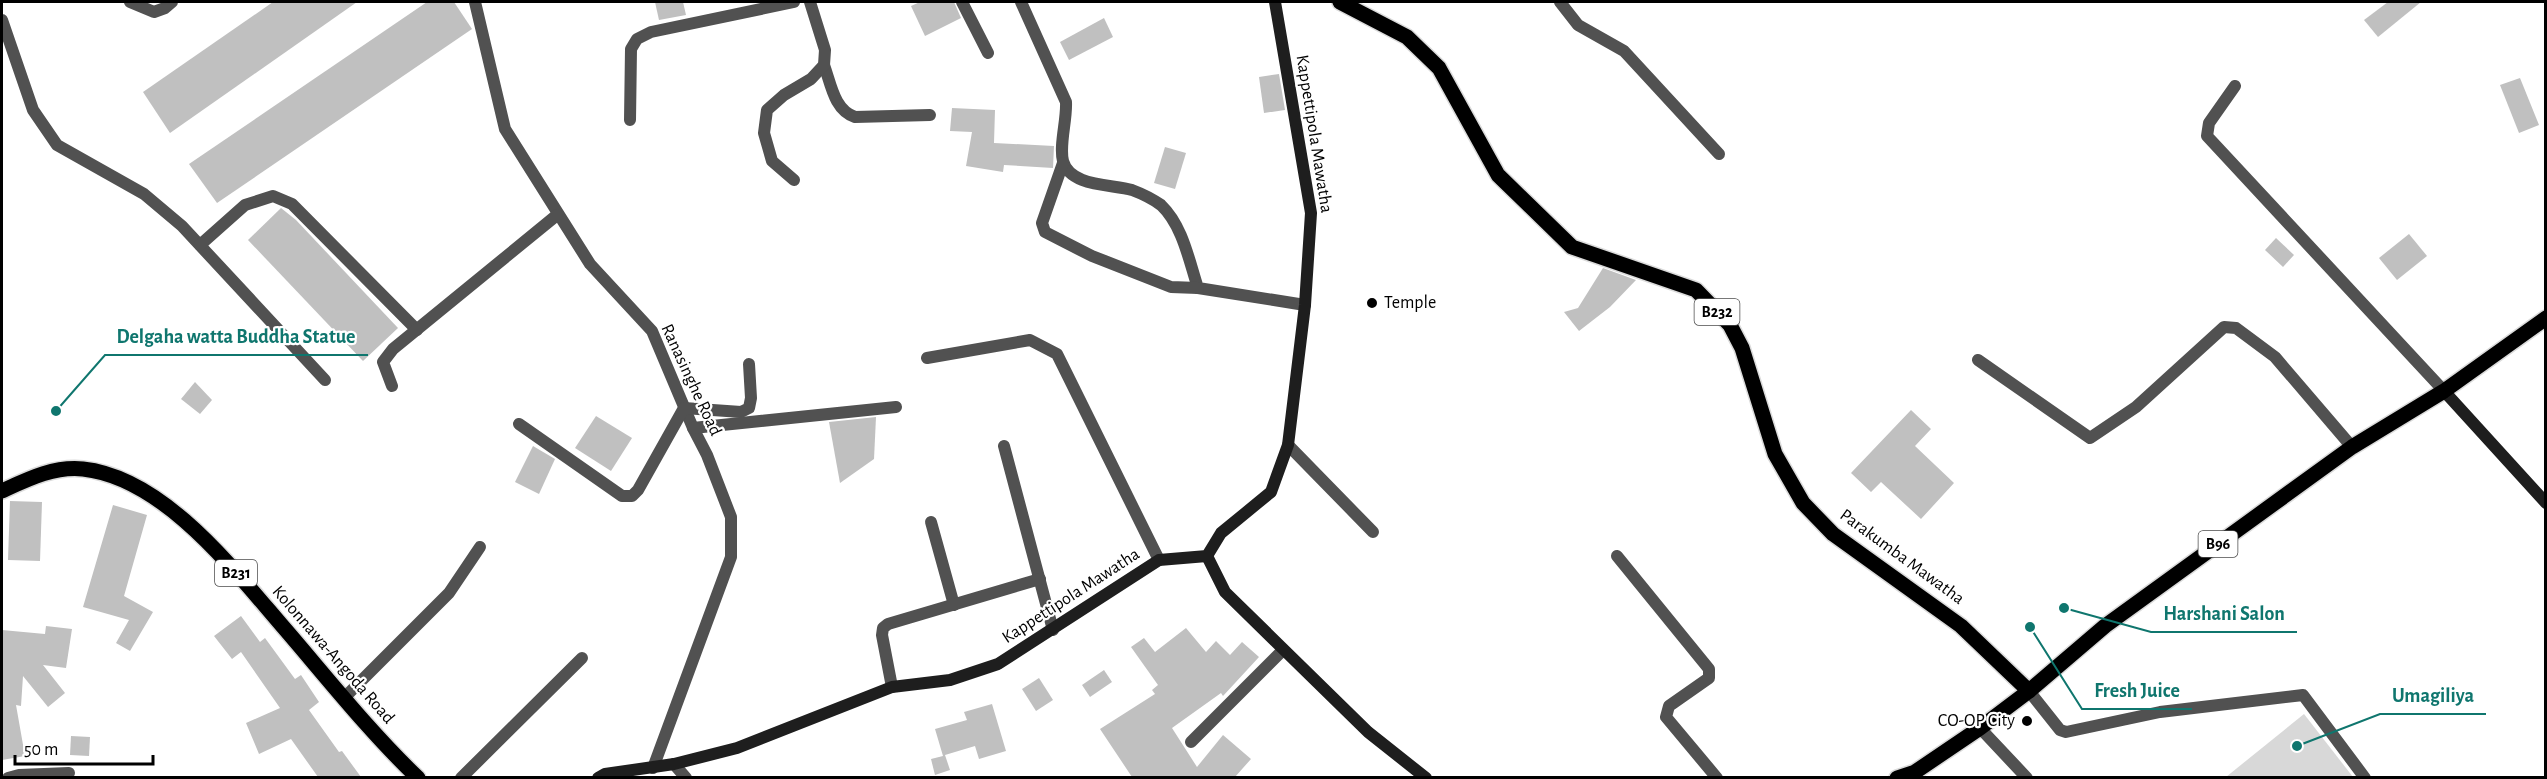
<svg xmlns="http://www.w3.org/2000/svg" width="2547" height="779" font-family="'Alegreya Sans',sans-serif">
<rect width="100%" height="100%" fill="#fff"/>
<polygon fill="#d8d8d8" points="2304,714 2353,777 2226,777"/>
<g fill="#c0c0c0">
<polygon points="273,2 357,2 170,133 143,92"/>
<polygon points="427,2 454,2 472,29 217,203 189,164"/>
<polygon points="655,2 683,2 686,15 659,20"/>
<polygon points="920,2 954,2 961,18 925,36 911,6"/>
<polygon points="2388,2 2421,2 2378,37 2364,20"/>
<polygon points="1104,18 1113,37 1069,60 1060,42"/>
<polygon points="1279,74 1285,110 1264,113 1259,77"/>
<polygon points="2520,78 2539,125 2519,133 2500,85"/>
<polygon points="952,108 995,110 994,143 1054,146 1053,168 1004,165 1003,172 966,166 972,132 950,131"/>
<polygon points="1165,147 1186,153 1175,189 1154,183"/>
<polygon points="281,208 296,220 398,328 363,361 248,240"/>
<polygon points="2409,234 2427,256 2397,280 2379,258"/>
<polygon points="2276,238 2294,255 2283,267 2265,250"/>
<polygon points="1603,268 1636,280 1610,307 1579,331 1564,312 1578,308"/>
<polygon points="195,382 212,400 200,414 181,399"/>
<polygon points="1911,410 1931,429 1915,446 1954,483 1921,519 1881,482 1871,492 1851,473"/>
<polygon points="596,416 632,438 611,471 575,448"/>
<polygon points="876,417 874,459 840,483 829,422"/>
<polygon points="533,446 555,459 539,494 515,482"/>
<polygon points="10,501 42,502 40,561 8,560"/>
<polygon points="113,505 147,515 124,596 153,612 130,651 116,643 129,620 83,607"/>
<polygon points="241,616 260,642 265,638 295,679 301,675 319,702 309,710 339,752 342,751 361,777 318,777 291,739 259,754 246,723 280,708 241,652 232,659 214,636"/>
<polygon points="46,626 72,629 66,668 43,665 65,693 48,707 23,676 21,706 16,705 25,756 2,760 2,630 45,634"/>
<polygon points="1186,628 1206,652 1216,641 1230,655 1242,642 1259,657 1223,696 1221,693 1172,728 1197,767 1223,735 1251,759 1235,777 1132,777 1100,729 1155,694 1152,690 1158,685 1131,647 1144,638 1155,652"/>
<polygon points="1104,670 1112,682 1090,697 1082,685"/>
<polygon points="1039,678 1053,700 1036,711 1022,689"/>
<polygon points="992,704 1006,751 979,759 975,746 945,755 950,770 935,775 931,759 943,756 935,729 967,720 964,712"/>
<polygon points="71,736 90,737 89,756 70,755"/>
</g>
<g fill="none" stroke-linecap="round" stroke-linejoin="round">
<defs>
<g id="primary">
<polyline points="1340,2 1407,37 1439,68 1498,175 1572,247 1696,290 1730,325 1742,348 1775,454 1803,503 1833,534 1961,626 2029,691"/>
<path d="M2,491C28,479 54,466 83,469C167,478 239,577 291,636C332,684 372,734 418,778"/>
<polyline points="1897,778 1915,772 1980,728 2029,691 2105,626 2352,447 2444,391 2546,318"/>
</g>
</defs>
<use href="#primary" stroke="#dbdbdb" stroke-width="18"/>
<g stroke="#515151" stroke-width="12">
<polyline points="130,2 154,12 165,8 172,2"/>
<polyline points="475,2 505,129 590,264 652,331 693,428 707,455 731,517 731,557 653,768"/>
<polyline points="962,2 988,53"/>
<path d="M1021,2L1066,102C1067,120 1059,145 1063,161C1070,187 1112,184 1132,190C1140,193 1154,200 1161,205C1183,226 1189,261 1198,288L1305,305"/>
<polyline points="1560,2 1578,25 1624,51 1719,154"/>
<polyline points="2,20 33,110 57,145 144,194 182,226 325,380"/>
<path d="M824,65C831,84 834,110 855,117L930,115"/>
<polyline points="2235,86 2209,123 2207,136 2444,391"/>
<polyline points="630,120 631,49 637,39 651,32 794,2"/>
<polyline points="1063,163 1042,223 1045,232 1092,256 1171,287 1198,288"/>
<polyline points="794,180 772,161 764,133 767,110 784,95 811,79 824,65 825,50 810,2"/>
<polyline points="200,245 245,205 273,196 292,204 417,330"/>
<polyline points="927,358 1030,340 1057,354 1159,560"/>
<polyline points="1978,360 2090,438 2136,407 2224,327 2236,328 2275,357 2352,447"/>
<polyline points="392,386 383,362 393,349 557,215"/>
<polyline points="519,424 622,496 632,496 638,490 684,408 741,412 749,408 751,398 749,364"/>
<polyline points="693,428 896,407"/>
<polyline points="1288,445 1373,532"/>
<polyline points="1004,446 1053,630"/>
<polyline points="931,522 954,605"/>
<polyline points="1617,556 1709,669 1709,678 1669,706 1666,717 1717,778"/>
<polyline points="892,687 882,635 883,628 888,624 1040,579"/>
<polyline points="2029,691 2060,730 2066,732 2160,712 2303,695 2365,778"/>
<polyline points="344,698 449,593 480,547"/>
<polyline points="1980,728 2027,778"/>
<polyline points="1191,742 1283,650"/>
<polyline points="674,764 686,778"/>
<polyline points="8,778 19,775 69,773"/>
<polyline points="461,778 582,658"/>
</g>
<g stroke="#1e1e1e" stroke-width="12">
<polyline points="2444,391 2546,503"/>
<polyline points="1207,556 1225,592 1368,732 1426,778"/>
<polyline points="598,778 605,774 674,764 737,748 892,687 950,680 998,664 1159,560 1207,556 1221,533 1271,492 1288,445 1305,305 1311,213 1275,2"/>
</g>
<use href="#primary" stroke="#000" stroke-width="15"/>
</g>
<g fill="#000" stroke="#fff" stroke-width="2">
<circle cx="1372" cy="303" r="6"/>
<circle cx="2027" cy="721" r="6"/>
</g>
<g text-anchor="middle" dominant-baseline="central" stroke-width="4.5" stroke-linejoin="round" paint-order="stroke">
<g fill="#fff" stroke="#4c4c4c" stroke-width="1.5">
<rect x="1694.5" y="299" width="45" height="26" rx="4.5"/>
<rect x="2198.5" y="531" width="39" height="26" rx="4.5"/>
<rect x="215" y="560" width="42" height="26" rx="4.5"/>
</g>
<g font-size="16" font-weight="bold" fill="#000">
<text x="1717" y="312">B232</text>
<text x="2218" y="544">B96</text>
<text x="236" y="573">B231</text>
</g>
<g font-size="18" fill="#000" stroke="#fff">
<text transform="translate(1314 134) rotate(81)">Kappettipola Mawatha</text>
<text transform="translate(691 380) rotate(65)">Ranasinghe Road</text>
<text transform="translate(1902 557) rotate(36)">Parakumba Mawatha</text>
<text transform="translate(1071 596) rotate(-33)">Kappettipola Mawatha</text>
<text transform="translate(333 655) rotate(49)">Kolonnawa-Angoda Road</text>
</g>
<g font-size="18" fill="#000" stroke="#fff" text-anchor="start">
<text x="1384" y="303">Temple</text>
<text x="2015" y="721" text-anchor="end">CO-OP City</text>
</g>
</g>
<path fill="none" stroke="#0f766e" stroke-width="2" d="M56 411L105 355H368M2064 608L2151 632H2297M2030 627L2082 709H2192M2297 746L2380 714H2486"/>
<g fill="#0f766e" stroke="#fff" stroke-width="2">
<circle cx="56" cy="411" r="6"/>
<circle cx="2064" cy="608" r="6"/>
<circle cx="2030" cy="627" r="6"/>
<circle cx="2297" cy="746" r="6"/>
</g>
<g font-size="20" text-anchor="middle" font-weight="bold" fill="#0f766e" stroke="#fff" stroke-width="4.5" stroke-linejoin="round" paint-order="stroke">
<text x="236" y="343">Delgaha watta Buddha Statue</text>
<text x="2224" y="620">Harshani Salon</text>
<text x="2137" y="697">Fresh Juice</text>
<text x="2433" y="702">Umagiliya</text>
</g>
<rect width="2547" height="779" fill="none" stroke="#000000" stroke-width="6"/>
<path d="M15 755v9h138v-9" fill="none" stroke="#000000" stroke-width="3"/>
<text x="24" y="755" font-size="18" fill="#000000" stroke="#ffffff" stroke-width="4.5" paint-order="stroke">50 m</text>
</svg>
